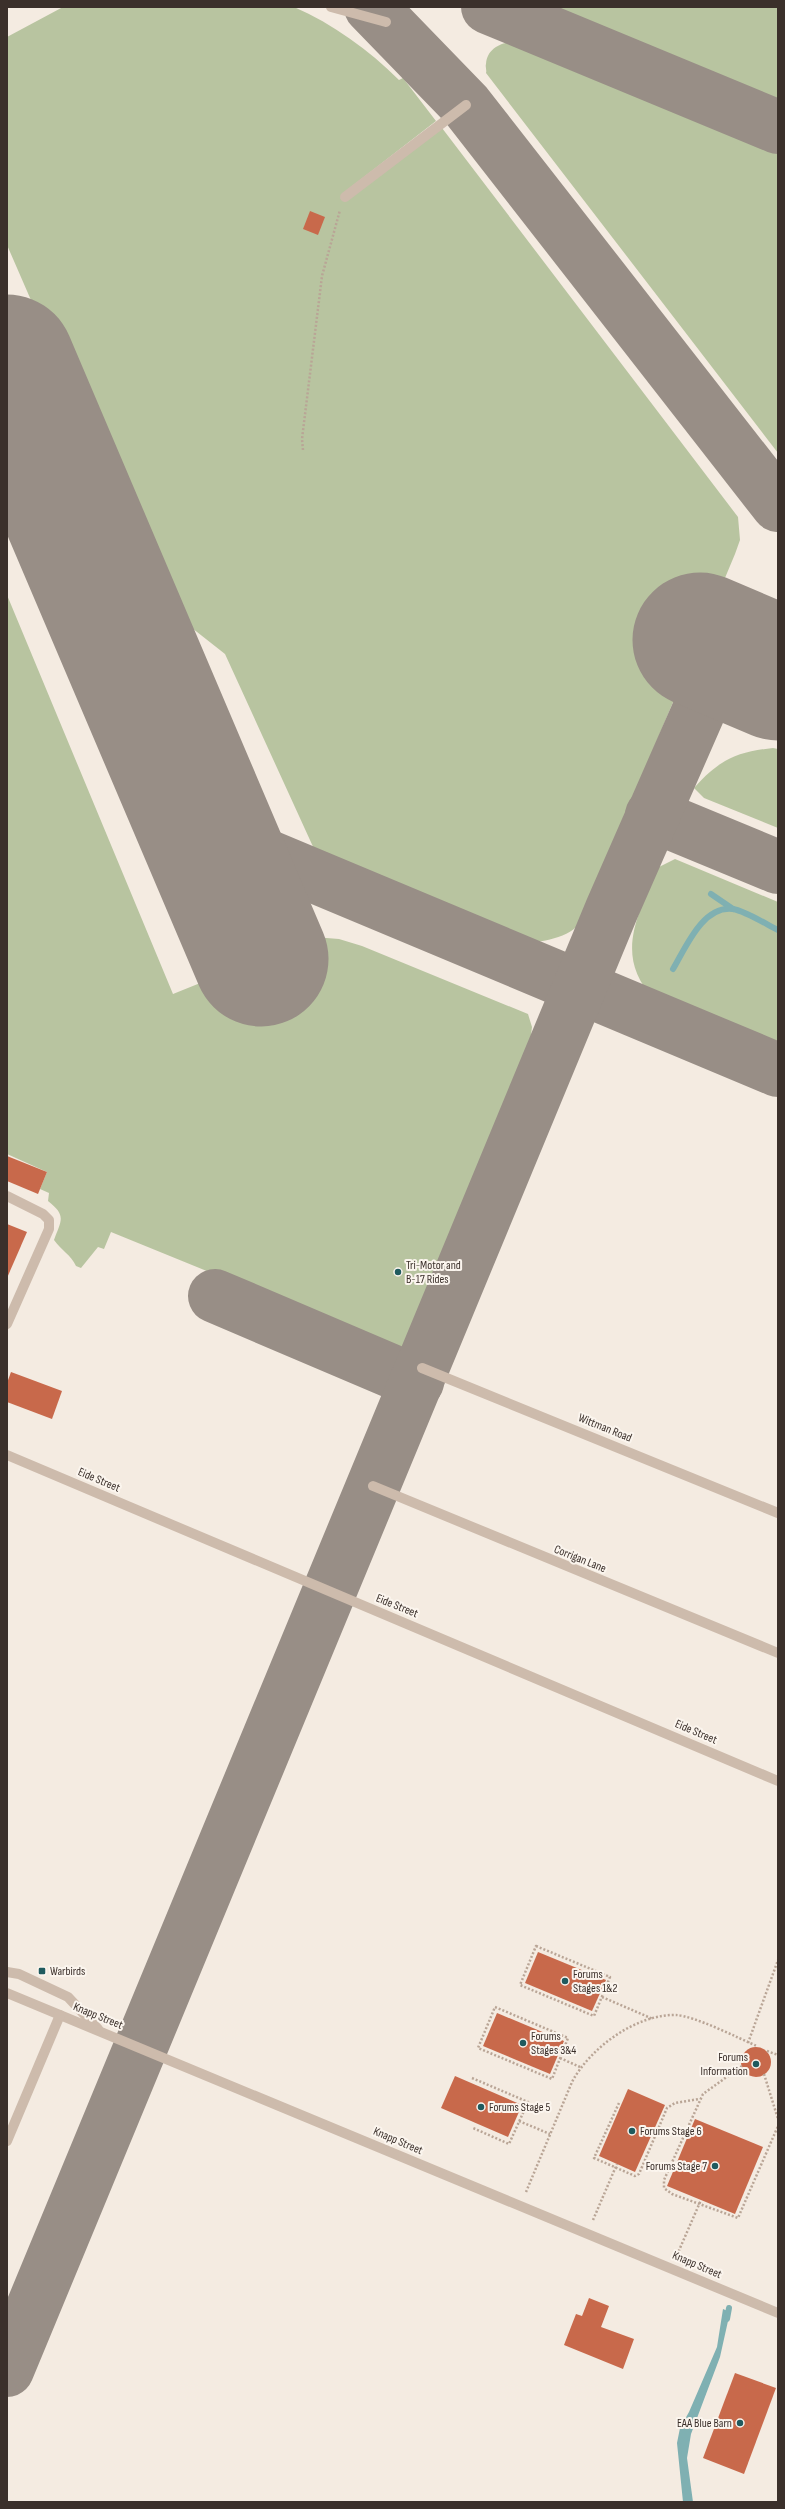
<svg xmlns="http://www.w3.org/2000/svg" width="785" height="2509" font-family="'Sofia Sans Condensed',sans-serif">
<rect width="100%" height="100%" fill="#f4ebe1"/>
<g fill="#b8c4a0">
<path d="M63,7H294C333,24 369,50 399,80L403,78L436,121L342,194L442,128L738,517L740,540L735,554L586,910C583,915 582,921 579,924C566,940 535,943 517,943L343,871L327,862L315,851L225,654L164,606L7,245V37Z"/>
<polygon points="553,7 778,7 778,100"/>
<path d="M510,42L778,152V453L486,73C487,70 485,67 486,64C487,50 498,44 510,42Z"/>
<path d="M7,595L173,994L314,937L339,939L362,946L528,1014L532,1027L530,1043L511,1104L408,1353L111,1232L104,1249L98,1247L81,1268L76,1266C71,1255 61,1250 54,1240C61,1220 67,1216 48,1201L49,1193L40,1189L47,1172L7,1154Z"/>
<path d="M773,748L778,749V828L704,798L694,788C719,760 736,752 773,748Z"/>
<path d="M675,859L778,902V1052L655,1000C613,956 638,917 657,868Z"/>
</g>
<polygon fill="#7fb0b2" points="723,2309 730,2312 720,2357 691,2434 687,2458 693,2502 683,2502 677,2443 680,2428 689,2412 717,2347"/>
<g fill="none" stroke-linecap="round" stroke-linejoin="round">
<g stroke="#7fb0b2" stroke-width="6">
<polyline points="711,894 733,909"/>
<path d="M673,969C686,947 703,905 733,909C745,911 766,924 778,930"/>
<polyline points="727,2319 729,2308"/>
</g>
<g stroke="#988e86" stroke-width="54">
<polyline points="371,7 466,105 778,505"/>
<polyline points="488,7 778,127"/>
<path d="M192,795C201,812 210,828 226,839L778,1070"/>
<polyline points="652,815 778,867"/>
<polyline points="215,1296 417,1382"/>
<polyline points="7,2370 612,909 725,651"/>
</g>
<g stroke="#988e86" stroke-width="135">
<polyline points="7,362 261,959"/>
<polyline points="700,640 778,673"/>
</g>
</g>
<g fill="#c8694b">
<polygon points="310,211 325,217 318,235 303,229"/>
<polygon points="7,1156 47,1172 38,1194 7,1181"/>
<polygon points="7,1224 27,1232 7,1278"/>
<polygon points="11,1372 62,1391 52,1419 7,1402 7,1383"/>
<polygon points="538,1952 606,1980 592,2011 525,1983"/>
<polygon points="497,2013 564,2041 550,2074 483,2046"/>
<circle cx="756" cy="2062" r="15"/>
<polygon points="455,2076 522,2105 508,2137 441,2108"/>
<polygon points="628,2089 665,2105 635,2172 599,2156"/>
<polygon points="695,2119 763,2147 735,2214 667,2186"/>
<polygon points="589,2298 609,2306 601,2327 634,2339 623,2369 564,2345 576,2314 582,2316"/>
<polygon points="735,2373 776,2388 744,2474 703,2458"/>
</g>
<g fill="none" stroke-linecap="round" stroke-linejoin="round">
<g stroke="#b9a596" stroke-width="2.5" stroke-dasharray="2 2" stroke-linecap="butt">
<polyline points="303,450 302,439 322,276 340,210"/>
<polygon points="536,1946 610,1977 594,2016 520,1985"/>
<polyline points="602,1997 653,2019"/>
<polygon points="495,2007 568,2038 552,2079 478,2048"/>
<polyline points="748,2043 778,1960"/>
<polyline points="767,2051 778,2055"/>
<polyline points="560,2058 580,2067"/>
<polyline points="742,2066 703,2094 664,2180 664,2188 672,2194 738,2218 778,2126"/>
<polyline points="764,2074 778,2119"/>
<polyline points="472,2078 528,2102 509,2144 473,2128"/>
<polyline points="619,2103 594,2158 635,2176 639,2174 667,2108 675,2103 699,2099"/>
<polyline points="519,2121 550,2134"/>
<path d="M526,2192L572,2082C590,2048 636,2014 676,2015C695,2016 738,2038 757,2046"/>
<polyline points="593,2220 617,2164"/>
<polyline points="677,2255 701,2200"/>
</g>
<g stroke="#cdbbac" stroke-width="10">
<polyline points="331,7 386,22"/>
<polyline points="345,197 466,105"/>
<polyline points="7,1196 43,1214 49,1220 49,1229 7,1324"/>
<polyline points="422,1368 778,1513"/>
<polyline points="7,1455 778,1781"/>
<polyline points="373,1486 778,1653"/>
<polyline points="7,1972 19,1974 68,1997 98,2029"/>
<polyline points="7,1993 778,2313"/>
<polyline points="7,2141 60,2015"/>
</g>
</g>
<g fill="#1f5a5e" stroke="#fbf5ee" stroke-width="1.5">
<circle cx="398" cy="1272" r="4"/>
<rect x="38" y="1967" width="8" height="8" rx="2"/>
<circle cx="565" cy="1981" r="4"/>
<circle cx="523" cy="2043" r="4"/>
<circle cx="756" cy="2064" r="4"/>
<circle cx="481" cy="2107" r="4"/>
<circle cx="632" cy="2131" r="4"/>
<circle cx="715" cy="2166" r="4"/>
<circle cx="740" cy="2423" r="4"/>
</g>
<g text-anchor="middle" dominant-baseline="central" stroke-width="4" stroke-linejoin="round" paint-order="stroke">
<g font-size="12" fill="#3b302b" stroke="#fbf5ee" text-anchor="start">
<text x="406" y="1265">Tri-Motor and<tspan x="406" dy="14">B-17 Rides</tspan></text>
<text x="50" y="1971">Warbirds</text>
<text x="573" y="1974">Forums<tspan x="573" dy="14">Stages 1&amp;2</tspan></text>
<text x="531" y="2036">Forums<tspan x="531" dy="14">Stages 3&amp;4</tspan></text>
<text x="748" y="2057" text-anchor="end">Forums<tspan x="748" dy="14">Information</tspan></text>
<text x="489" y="2107">Forums Stage 5</text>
<text x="640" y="2131">Forums Stage 6</text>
<text x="707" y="2166" text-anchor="end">Forums Stage 7</text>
<text x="732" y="2423" text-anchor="end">EAA Blue Barn</text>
</g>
<g font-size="12" fill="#3b302b" stroke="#fbf5ee">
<text transform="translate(605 1428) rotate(22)">Wittman Road</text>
<text transform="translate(99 1480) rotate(23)">Eide Street</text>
<text transform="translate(580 1559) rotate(22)">Corrigan Lane</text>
<text transform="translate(397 1606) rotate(22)">Eide Street</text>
<text transform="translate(696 1732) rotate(23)">Eide Street</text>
<text transform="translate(98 2016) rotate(22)">Knapp Street</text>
<text transform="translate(398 2141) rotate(23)">Knapp Street</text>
<text transform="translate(697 2265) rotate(23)">Knapp Street</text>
</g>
</g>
<rect width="785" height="2509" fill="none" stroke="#3b302b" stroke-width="16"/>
</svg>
